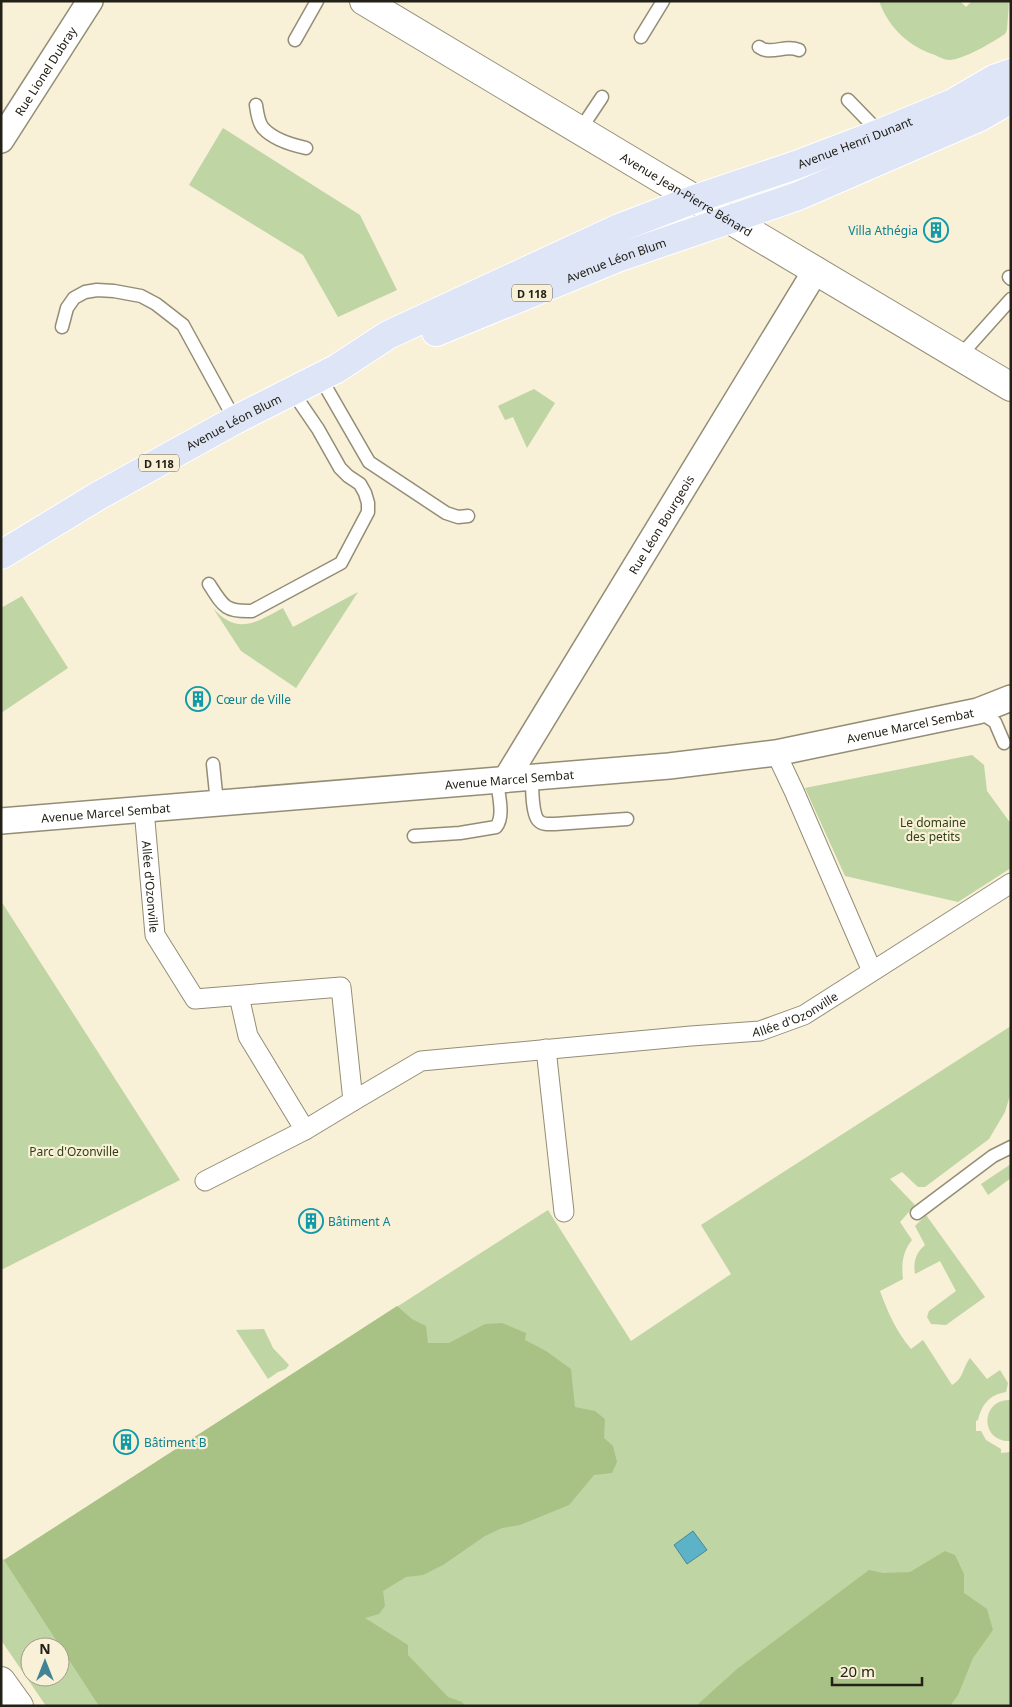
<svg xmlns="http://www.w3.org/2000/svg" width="1012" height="1707" font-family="'Noto Sans',sans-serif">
<rect width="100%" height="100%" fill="#f8f0d7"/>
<g fill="#bfd5a3" fill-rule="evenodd">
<path d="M879,1H960L966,7L972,1H1009L1007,30L1005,34C993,42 963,60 949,60C945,60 939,57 935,55C908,46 889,28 879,1Z"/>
<polygon points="223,128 360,215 397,290 338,317 303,255 189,185"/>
<polygon points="534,389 555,403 527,448 513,417 505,420 498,406"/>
<path d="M358,592L296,688L241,651L213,608C237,636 257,622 283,608L293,627Z"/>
<polygon points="22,596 68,668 1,713 1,608"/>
<polygon points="972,755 984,765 987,791 1011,824 1011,868 958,902 845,876 805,788"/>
<polygon points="1,901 180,1180 1,1270"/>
<path d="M1011,1026V1092L1005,1112L989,1139L925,1187H918L902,1172L890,1179L915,1205L900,1222L912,1240C903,1251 901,1264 903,1279L880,1291C888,1313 896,1331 911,1349L923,1340L952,1385C964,1378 962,1369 970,1358L987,1379L1000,1370L1008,1383L1006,1392C989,1395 982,1404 978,1420L976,1421V1431H981L986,1440L1001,1449V1453L1011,1452V1706H46L1,1640V1557L4,1560L437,1281L548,1210L631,1341L731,1274L701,1225ZM30,1647H60V1677H30Z"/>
<polygon points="1011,1164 1011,1178 988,1195 981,1184"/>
<path d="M926,1215L985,1297L946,1325L931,1324L927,1317L929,1311L956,1291L940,1261L915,1274C913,1261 916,1253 925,1245L915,1226Z"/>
<polygon points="264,1329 273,1348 289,1365 286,1369 278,1372 268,1379 236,1330"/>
<path d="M1011,1400V1441C979,1443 980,1398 1011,1400Z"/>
</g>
<g fill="#a8c285">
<polygon points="397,1306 412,1319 426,1326 428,1343 449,1343 485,1324 502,1323 526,1333 525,1340 546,1351 571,1369 575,1407 595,1411 605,1419 604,1438 613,1446 617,1462 612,1473 594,1475 569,1505 520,1525 502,1528 485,1536 443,1565 423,1575 406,1577 383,1591 385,1606 379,1614 365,1618 408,1645 408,1655 448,1697 462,1702 465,1706 99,1706 4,1560"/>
<polygon points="945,1551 955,1555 964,1574 964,1593 987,1609 993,1630 973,1658 958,1695 950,1706 696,1706 737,1669 869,1570 883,1573 910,1572"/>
</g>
<polygon fill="#5cb3c7" stroke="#4b8792" points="693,1531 707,1550 687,1564 674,1545"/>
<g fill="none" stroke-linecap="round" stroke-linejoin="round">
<defs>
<g id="service">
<polyline points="641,37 663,1"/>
<polyline points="295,40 317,1"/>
<path d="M759,47C761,48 763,50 766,50C777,52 787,45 799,50"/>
<polyline points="848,100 880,133"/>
<path d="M256,105C257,112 258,122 263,128C273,139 292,145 306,148"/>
<polyline points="580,130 602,97"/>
<polyline points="1009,277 1011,279"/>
<polyline points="62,327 67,308 74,298 85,292 97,290 114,291 141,296 156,304 183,325 235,420"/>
<polyline points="959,357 1011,299"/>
<polyline points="320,377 369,462 446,513 458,517 468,516"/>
<path d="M209,584C223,606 225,612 252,611L341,563L368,512V503L365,493L360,484L348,476L340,468L318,429L292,391"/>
<polyline points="978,711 995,722 1004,743"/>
<polyline points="213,764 217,803"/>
<path d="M532,777C532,786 532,817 539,821C543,825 550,824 555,824L627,819"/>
<path d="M414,836L460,833L496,827C505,816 498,794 497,780"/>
<polyline points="917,1213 993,1156 1011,1147"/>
</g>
<g id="pedestrian">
<polyline points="776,753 794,791 872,971"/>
<path id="s1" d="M144,809L155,935L195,999L341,987L353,1101L421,1061L691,1036L760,1031L804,1015L1011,883"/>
<polyline points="239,996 248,1036 305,1130"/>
<polyline points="546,1049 564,1212"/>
<polyline points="205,1181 305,1130 353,1101"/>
</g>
<g id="minor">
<path id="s2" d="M1,140L90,1"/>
<path id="s3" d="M506,779L816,270"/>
<path id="s4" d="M1,821L669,766L776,753L978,711L1011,698"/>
</g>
<g id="tertiary">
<path id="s5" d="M364,1C580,130 794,259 1011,387"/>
<polyline points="1,1681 19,1706"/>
</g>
<g id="primary">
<path id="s6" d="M436,332L617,258L798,196L980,117L1011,99"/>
<path id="s7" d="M1,555L98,496L235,420L336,369L388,335L619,228L695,199L796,165L880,133L953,103L994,79L1011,73"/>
</g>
</defs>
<use href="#service" stroke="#948d76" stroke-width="15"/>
<use href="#pedestrian" stroke="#948d76" stroke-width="21"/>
<use href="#minor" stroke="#948d76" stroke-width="28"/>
<use href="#tertiary" stroke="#948d76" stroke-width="30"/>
<use href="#primary" stroke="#fff" stroke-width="30"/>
<use href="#service" stroke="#fff" stroke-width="12"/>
<use href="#pedestrian" stroke="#fff" stroke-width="19"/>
<use href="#minor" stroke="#fff" stroke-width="25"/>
<use href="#tertiary" stroke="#fff" stroke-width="28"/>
<use href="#primary" stroke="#dde5f7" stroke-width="28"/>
</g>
<defs>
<symbol id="building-ring" viewBox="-11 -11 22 22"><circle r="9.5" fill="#f8f0d7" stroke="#0f9aa8" stroke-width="1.5"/><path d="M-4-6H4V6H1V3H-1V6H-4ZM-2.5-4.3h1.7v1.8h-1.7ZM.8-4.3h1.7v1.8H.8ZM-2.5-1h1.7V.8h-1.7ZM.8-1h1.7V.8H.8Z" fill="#0f9aa8"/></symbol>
</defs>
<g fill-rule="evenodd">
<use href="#building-ring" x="922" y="216" width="28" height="28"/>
<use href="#building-ring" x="184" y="685" width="28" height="28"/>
<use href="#building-ring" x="297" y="1207" width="28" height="28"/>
<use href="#building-ring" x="112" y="1428" width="28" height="28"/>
</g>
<g text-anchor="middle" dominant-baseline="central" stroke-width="4.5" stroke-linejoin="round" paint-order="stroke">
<g fill="#f8f0d7" stroke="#635e51" stroke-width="1">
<rect x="512" y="284.5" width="40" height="17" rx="4"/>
<rect x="139" y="454.5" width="40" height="17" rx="4"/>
</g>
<g font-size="11" font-weight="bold" fill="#232017">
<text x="532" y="293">D 118</text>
<text x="159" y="463">D 118</text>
</g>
<g font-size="12" fill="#232017" stroke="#f8f0d7">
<text stroke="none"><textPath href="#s2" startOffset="82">Rue Lionel Dubray</textPath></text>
<text stroke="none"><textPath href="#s7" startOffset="951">Avenue Henri Dunant</textPath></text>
<text stroke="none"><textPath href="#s5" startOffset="376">Avenue Jean-Pierre Bénard</textPath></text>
<text stroke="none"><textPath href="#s6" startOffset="194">Avenue Léon Blum</textPath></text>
<text stroke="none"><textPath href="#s7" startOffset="268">Avenue Léon Blum</textPath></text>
<text stroke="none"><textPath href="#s3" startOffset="298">Rue Léon Bourgeois</textPath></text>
<text stroke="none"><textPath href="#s4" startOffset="915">Avenue Marcel Sembat</textPath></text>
<text stroke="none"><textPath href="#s4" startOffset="510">Avenue Marcel Sembat</textPath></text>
<text stroke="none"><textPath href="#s4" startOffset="105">Avenue Marcel Sembat</textPath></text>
<text stroke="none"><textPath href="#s1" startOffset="78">Allée d'Ozonville</textPath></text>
<text stroke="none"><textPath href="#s1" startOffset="921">Allée d'Ozonville</textPath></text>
</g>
<g font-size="12" fill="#0d838f" stroke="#f8f0d7" text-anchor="start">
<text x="918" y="230" text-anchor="end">Villa Athégia</text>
<text x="216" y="699">Cœur de Ville</text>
<text x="328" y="1221">Bâtiment A</text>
<text x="144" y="1442">Bâtiment B</text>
</g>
<g font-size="12" fill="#304014" stroke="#f8f0d7">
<text x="933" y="822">Le domaine<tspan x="933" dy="14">des petits</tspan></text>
<text x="74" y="1151">Parc d'Ozonville</text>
</g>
</g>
<rect width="1012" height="1707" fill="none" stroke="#232017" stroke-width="5"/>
<g transform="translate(45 1662)"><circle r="24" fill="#f8f0d7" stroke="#a39d8a"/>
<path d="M0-4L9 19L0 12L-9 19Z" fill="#428496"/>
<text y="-8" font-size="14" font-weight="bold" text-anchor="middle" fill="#232017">N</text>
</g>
<path d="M832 1677v8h90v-8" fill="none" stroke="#232017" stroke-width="2.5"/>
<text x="840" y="1677" font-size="15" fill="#232017" stroke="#f8f0d7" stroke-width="4" paint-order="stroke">20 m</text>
</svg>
